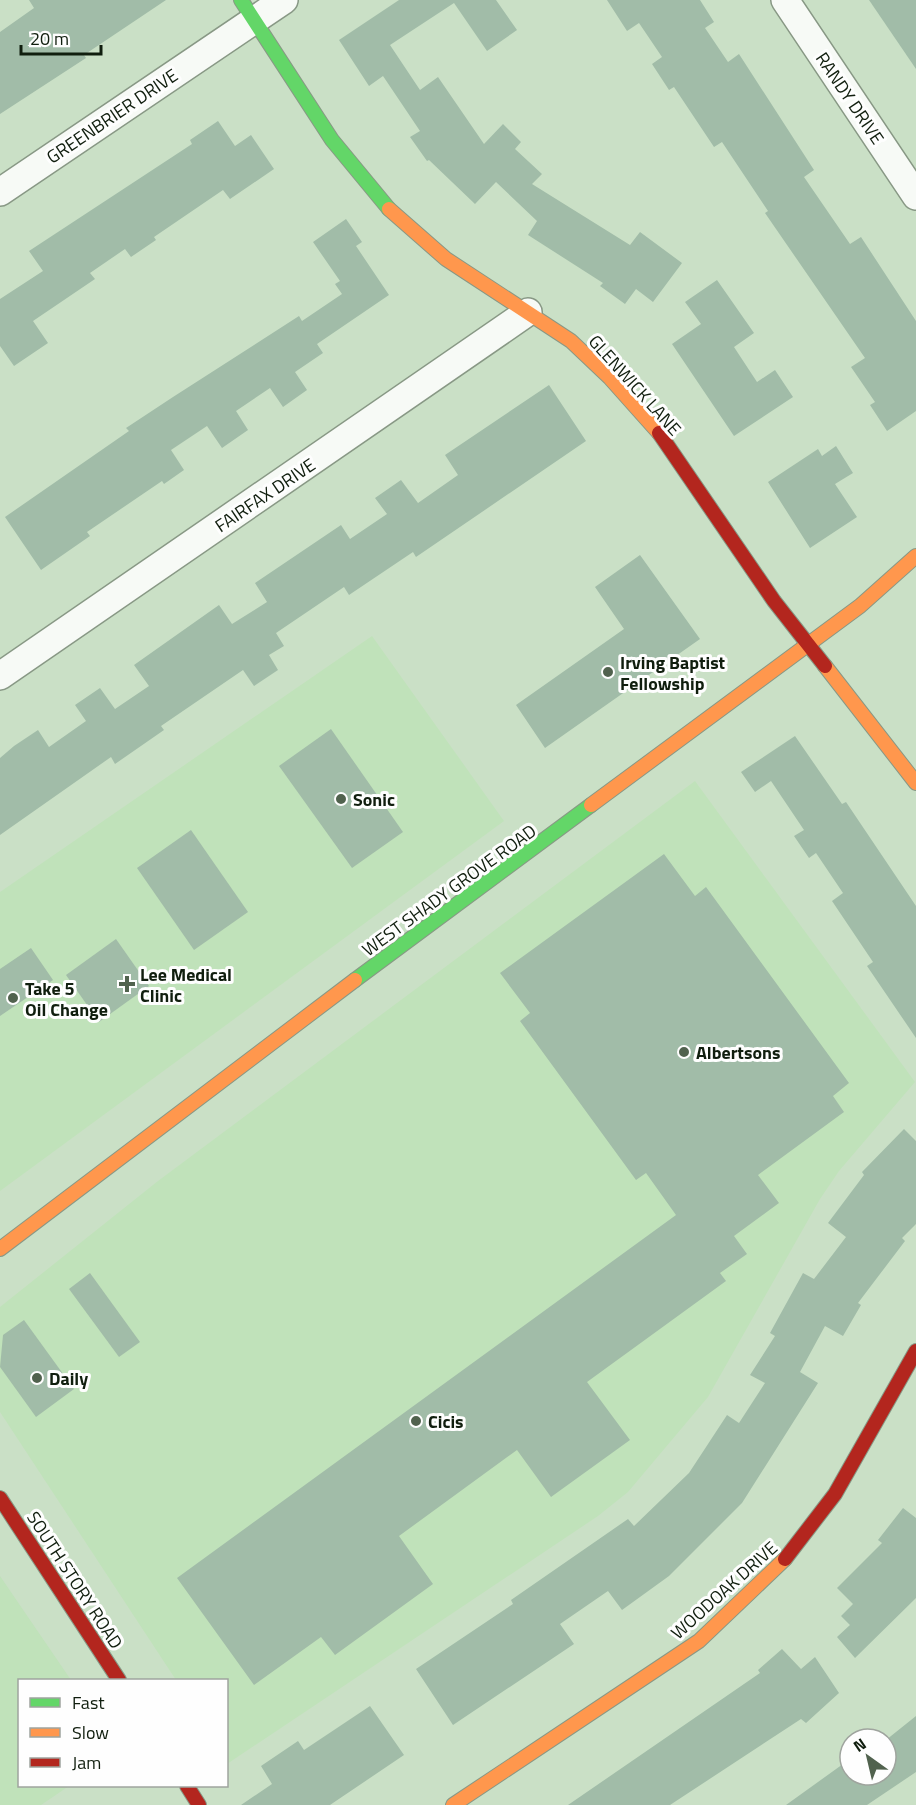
<svg xmlns="http://www.w3.org/2000/svg" width="916" height="1805" font-family="'Titillium Web',sans-serif">
<rect width="100%" height="100%" fill="#cae0c6"/>
<g fill="#c0e2ba">
<polygon points="372,636 504,821 0,1191 0,892"/>
<polygon points="695,781 915,1082 839,1171 820,1199 708,1397 628,1492 598,1516 227,1764 226,1680 176,1680 0,1412 0,1307 158,1181"/>
<polygon points="0,1576 71,1680 20,1680 20,1786 69,1786 41,1805 0,1805"/>
</g>
<g fill="#a1bca8">
<polygon points="29,0 166,0 84,55 86,58 0,114 0,32 34,8"/>
<polygon points="399,0 496,0 517,30 487,51 454,3 390,45 420,90 438,77 484,144 503,124 521,142 515,149 542,174 532,184 630,245 640,232 682,263 653,302 636,289 625,304 600,286 603,283 528,235 537,221 496,182 475,204 429,160 427,161 410,137 420,131 383,76 369,86 339,40"/>
<polygon points="607,0 700,0 714,22 705,28 728,62 739,54 814,170 804,177 850,244 861,237 916,321 916,411 887,431 870,405 875,402 851,367 865,358 765,213 768,211 722,142 714,147 674,87 669,90 652,64 662,57 639,23 627,31"/>
<polygon points="869,0 916,0 916,69"/>
<polygon points="218,121 235,146 251,135 274,169 230,199 223,190 154,237 156,240 131,257 125,249 90,273 95,279 33,321 48,343 14,366 0,346 0,299 43,271 29,251 192,144 190,140"/>
<polygon points="346,219 362,242 356,246 389,295 317,344 323,353 295,372 307,390 283,407 270,388 236,411 248,430 222,448 207,426 171,450 184,470 164,484 162,481 87,532 90,536 41,570 5,517 129,431 126,428 173,397 299,316 302,321 342,294 335,284 340,281 313,242"/>
<polygon points="717,280 754,333 734,347 757,382 775,370 793,397 734,436 672,344 701,324 685,302"/>
<polygon points="549,385 586,441 416,557 413,552 349,595 344,587 276,633 284,646 269,655 278,670 254,686 243,670 161,726 164,730 115,764 111,757 0,835 0,758 14,746 38,730 49,747 86,721 75,705 100,688 115,709 149,686 134,665 219,605 232,624 267,602 255,583 341,525 350,539 387,514 375,498 401,480 418,503 458,475 445,455"/>
<polygon points="836,446 853,473 835,484 857,517 810,548 768,482 818,449 822,456"/>
<polygon points="640,555 700,639 545,748 516,705 624,629 595,587"/>
<polygon points="331,729 403,832 352,868 279,766"/>
<polygon points="795,736 842,804 846,802 916,906 916,1038 867,966 873,962 832,901 843,893 816,853 809,858 794,836 804,830 771,781 755,792 741,772"/>
<polygon points="191,830 248,912 194,950 137,868"/>
<polygon points="664,854 695,896 706,887 849,1083 833,1096 844,1112 758,1175 779,1203 734,1236 747,1254 720,1273 726,1281 587,1382 630,1440 551,1497 517,1450 399,1536 433,1584 335,1655 321,1637 254,1685 177,1578 676,1215 646,1173 636,1180 520,1021 530,1013 500,973"/>
<polygon points="116,939 149,986 99,1022 66,975"/>
<polygon points="31,948 53,980 0,1016 0,969"/>
<polygon points="904,1129 916,1141 916,1224 902,1238 905,1241 858,1303 861,1305 843,1336 825,1326 800,1372 818,1383 742,1503 669,1576 622,1610 608,1591 560,1624 574,1644 453,1725 416,1669 513,1604 511,1600 628,1519 634,1526 689,1473 727,1415 739,1423 765,1383 750,1375 775,1336 770,1333 803,1273 814,1279 846,1237 828,1223 864,1175 862,1172"/>
<polygon points="90,1273 140,1342 119,1357 69,1289"/>
<polygon points="24,1320 74,1389 36,1417 0,1367 3,1335"/>
<polygon points="903,1508 916,1518 916,1598 855,1658 837,1637 850,1625 841,1616 853,1604 837,1588 882,1543 878,1540"/>
<polygon points="782,1649 801,1669 815,1657 839,1693 806,1723 801,1719 670,1805 568,1805 760,1673 758,1670"/>
<polygon points="370,1706 404,1755 330,1805 241,1805 272,1784 261,1766 298,1741 304,1750"/>
<polygon points="916,1716 916,1772 867,1805 786,1805 850,1759 850,1775 886,1775 886,1740"/>
</g>
<g fill="none" stroke-linecap="round" stroke-linejoin="round">
<defs>
<g id="street">
<polyline points="785,0 916,196"/>
<polyline points="0,192 284,0"/>
<polyline points="0,676 528,312"/>
</g>
<g id="fast">
<polyline points="241,0 332,140 389,209"/>
<polyline points="355,980 591,805"/>
</g>
<g id="slow">
<polyline points="389,209 446,259 571,341 610,378 659,433"/>
<polyline points="825,666 916,783"/>
<polyline points="591,805 860,606 916,556"/>
<polyline points="0,1249 355,980"/>
<polyline points="453,1805 699,1641 785,1559"/>
</g>
<g id="jam">
<polyline points="659,433 774,601 825,666"/>
<polyline points="0,1498 119,1680"/>
<polyline points="785,1559 835,1494 916,1351"/>
<polyline points="187,1786 199,1805"/>
</g>
</defs>
<use href="#street" stroke="#889885" stroke-width="30"/>
<use href="#fast" stroke="#889885" stroke-width="16"/>
<use href="#slow" stroke="#889885" stroke-width="16"/>
<use href="#jam" stroke="#889885" stroke-width="16"/>
<use href="#street" stroke="#f7faf6" stroke-width="27"/>
<use href="#fast" stroke="#63d668" stroke-width="14"/>
<use href="#slow" stroke="#ff974d" stroke-width="14"/>
<use href="#jam" stroke="#b3261e" stroke-width="14"/>
</g>
<g fill="#51624e" stroke="#fefefe" stroke-width="2">
<circle cx="608" cy="672" r="6"/>
<circle cx="341" cy="799" r="6"/>
<path d="M124 975h6v6h6v6h-6v6h-6v-6h-6v-6h6z"/>
<circle cx="13" cy="998" r="6"/>
<circle cx="684" cy="1052" r="6"/>
<circle cx="37" cy="1378" r="6"/>
<circle cx="416" cy="1421" r="6"/>
</g>
<g text-anchor="middle" dominant-baseline="central" stroke-width="6" stroke-linejoin="round" paint-order="stroke">
<g font-size="18" fill="#101e0e" stroke="#fefefe">
<text transform="translate(850 98) rotate(56)">RANDY DRIVE</text>
<text transform="translate(112 116) rotate(-34)">GREENBRIER DRIVE</text>
<text transform="translate(635 385) rotate(48)">GLENWICK LANE</text>
<text transform="translate(265 495) rotate(-34)">FAIRFAX DRIVE</text>
<text transform="translate(449 890) rotate(-36)">WEST SHADY GROVE ROAD</text>
<text transform="translate(75 1580) rotate(57)">SOUTH STORY ROAD</text>
<text transform="translate(724 1590) rotate(-42)">WOODOAK DRIVE</text>
</g>
<g font-size="18" font-weight="bold" fill="#101e0e" stroke="#fefefe" text-anchor="start">
<text x="620" y="662">Irving Baptist<tspan x="620" dy="21">Fellowship</tspan></text>
<text x="353" y="799">Sonic</text>
<text x="140" y="974">Lee Medical<tspan x="140" dy="21">Clinic</tspan></text>
<text x="25" y="988">Take 5<tspan x="25" dy="21">Oil Change</tspan></text>
<text x="696" y="1052">Albertsons</text>
<text x="49" y="1378">Daily</text>
<text x="428" y="1421">Cicis</text>
</g>
</g>
<rect x="18" y="1679" width="210" height="108" fill="#fefefe" stroke="#9fa49e" stroke-width="1.5"/>
<rect x="30" y="1698" width="30" height="9" fill="#63d668" stroke="#9fa49e" stroke-width="1.5"/>
<text x="72" y="1709" font-size="18" fill="#101e0e">Fast</text>
<rect x="30" y="1728" width="30" height="9" fill="#ff974d" stroke="#9fa49e" stroke-width="1.5"/>
<text x="72" y="1739" font-size="18" fill="#101e0e">Slow</text>
<rect x="30" y="1758" width="30" height="9" fill="#b3261e" stroke="#9fa49e" stroke-width="1.5"/>
<text x="72" y="1769" font-size="18" fill="#101e0e">Jam</text>
<g transform="translate(868 1757) rotate(326)"><circle r="28" fill="#fefefe" stroke="#9fa49e" stroke-width="1.5"/>
<path d="M0-4.5L10 22L0 15L-10 22Z" fill="#51624e"/>
<text y="-9" font-size="16" font-weight="bold" text-anchor="middle" fill="#101e0e">N</text>
</g>
<path d="M21 45v9h80v-9" fill="none" stroke="#101e0e" stroke-width="3"/>
<text x="30" y="45" font-size="18" fill="#101e0e" stroke="#fefefe" stroke-width="4.5" paint-order="stroke">20 m</text>
</svg>
